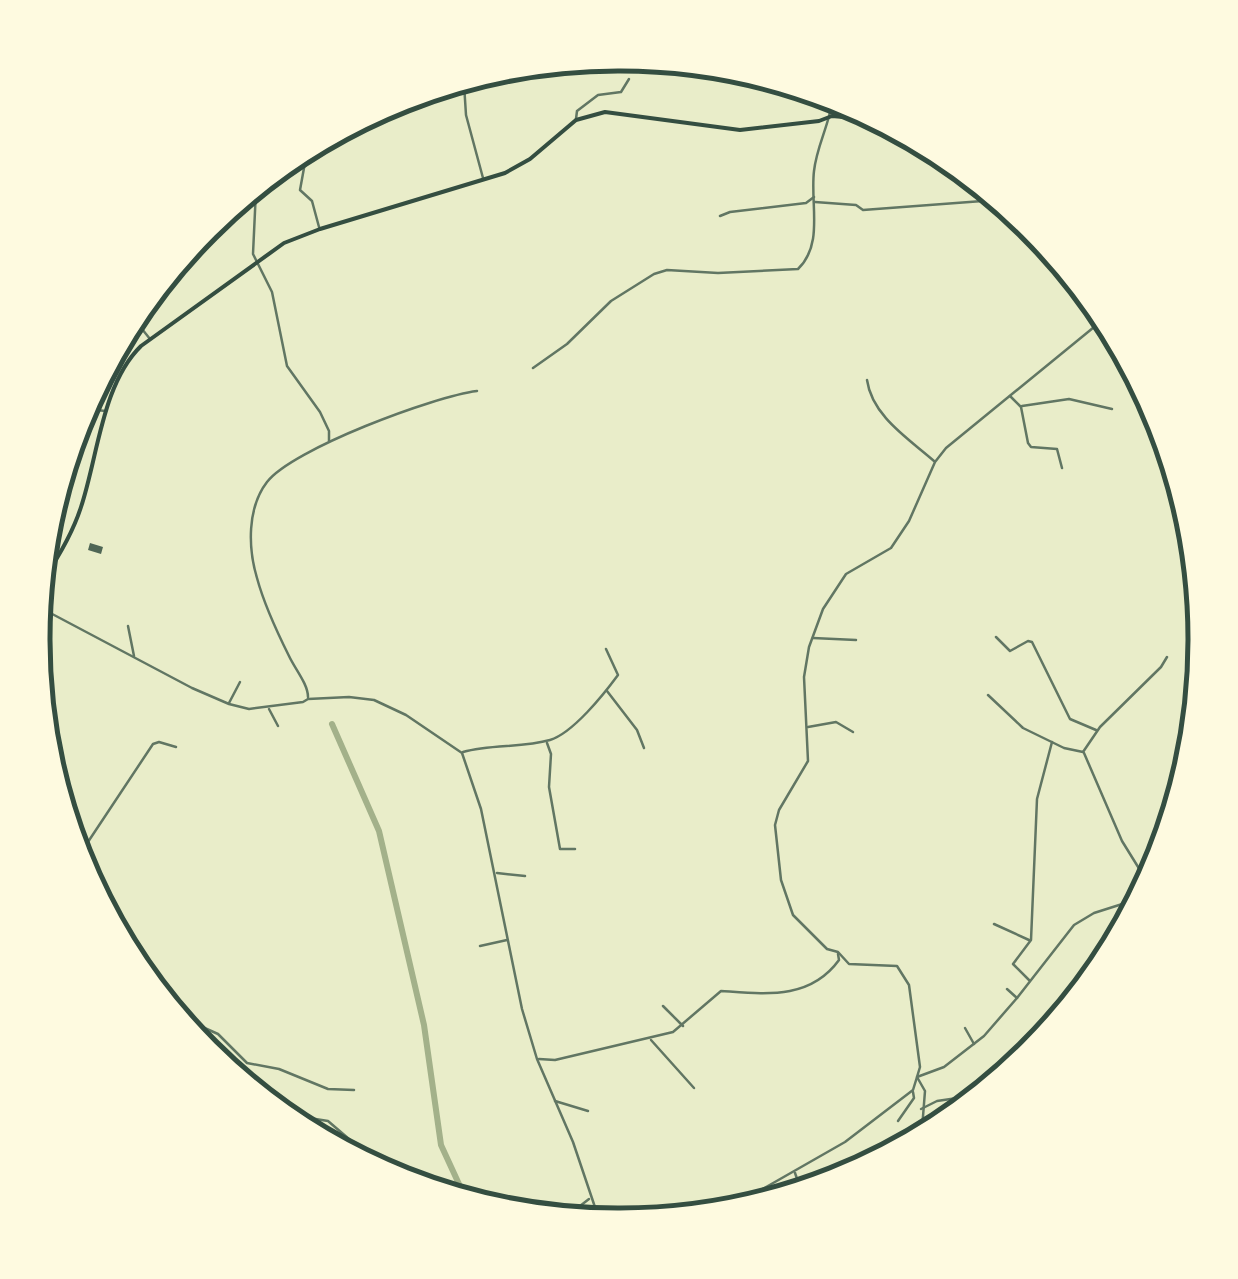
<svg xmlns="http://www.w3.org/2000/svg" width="1238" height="1279" font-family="'Nunito Sans',sans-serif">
<rect width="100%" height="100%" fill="#e9edc9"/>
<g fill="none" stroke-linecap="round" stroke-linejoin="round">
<polyline stroke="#a3b18a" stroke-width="6" points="332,724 379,831 424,1025 441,1145 464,1195"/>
</g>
<polygon fill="#4f6655" points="90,543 103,547 101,554 88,550"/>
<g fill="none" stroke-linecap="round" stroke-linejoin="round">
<g stroke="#617663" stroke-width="2.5">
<polyline points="464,84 466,115 483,178"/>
<polyline points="576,119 577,111 598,95 621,92 629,79"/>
<polyline points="306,157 300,190 312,201 319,227"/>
<polyline points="256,190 253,254 272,292 287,366 320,412 329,431 329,441"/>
<polyline points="815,202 856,205 863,210 996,200"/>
<polyline points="720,216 730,212 806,203 814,197"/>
<polyline points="138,324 150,339"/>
<path d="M533,368L567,344L611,301L654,274L667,270L718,273L798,269C824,244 810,204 814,171C817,143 832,121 832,95"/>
<path d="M867,380C872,416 909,439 934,461"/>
<polyline points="1010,396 1021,407 1028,443 1031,447 1057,449 1062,468"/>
<polyline points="1022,406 1069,399 1112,409"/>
<polyline points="82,408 105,411"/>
<polyline points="39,607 192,688 229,704 249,709 303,702 308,699 349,697 374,700 406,715 462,753 481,809 522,1009 537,1059 573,1142 600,1222"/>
<polyline points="128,626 134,656"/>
<polyline points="996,637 1010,651 1028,641 1032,642 1070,719 1096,730"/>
<polyline points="813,638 856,640"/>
<polyline points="36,655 38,611"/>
<polyline points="607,691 637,730 644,748"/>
<polyline points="988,695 1023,728 1064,748 1083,752 1100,727 1161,667 1167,657"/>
<path d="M308,697C308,684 295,669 289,656C277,632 264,604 257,578C248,548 247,508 267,482C292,449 435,396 477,391"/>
<polyline points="229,703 240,682"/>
<polyline points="269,709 278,726"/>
<polyline points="808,727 836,722 853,732"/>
<polyline points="547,743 551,754 549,787 560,849 575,849"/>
<path d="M463,752C491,744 522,748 550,740C573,733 604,694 618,675L606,649"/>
<polyline points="1084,753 1122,841 1148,883"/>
<polyline points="76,860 153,744 159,742 176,747"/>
<polyline points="497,873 525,876"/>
<polyline points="994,924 1029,940"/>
<polyline points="480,946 507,940"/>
<path d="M140,959C164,982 192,1012 198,1046"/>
<polyline points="1029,980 1013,964 1031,940 1037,799 1052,742"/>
<polyline points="1007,989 1017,998"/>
<polyline points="663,1006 683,1026"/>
<polyline points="189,1021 218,1034 247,1063 279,1069 328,1089 354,1090"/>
<polyline points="965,1028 974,1044"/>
<polyline points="651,1040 694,1088"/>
<path d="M539,1059L555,1060L673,1032L721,991C766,994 810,1000 839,960L838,954"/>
<polyline points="555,1101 588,1111"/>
<polyline points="921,1109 937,1101 971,1096"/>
<polyline points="297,1116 328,1121 356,1145"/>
<polyline points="898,1121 914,1098 913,1092"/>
<polyline points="922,1129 925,1091 917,1077 920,1067 909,985 897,966 849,964 838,952 827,949 793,915 781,880 775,825 779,810 808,761 804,677 809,647 823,609 846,574 891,548 909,521 935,462 946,448 1099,323"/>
<polyline points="795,1173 801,1190"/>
<polyline points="740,1202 845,1142 913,1090 917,1077 944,1067 984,1036 1017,998 1074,925 1094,913 1138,899"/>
<polyline points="567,1216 589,1199"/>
</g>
<path stroke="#344e41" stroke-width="4" d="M45,577C59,556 73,532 81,507C98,456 102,384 141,346L284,243L320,229L505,173L530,159L576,120L605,112L740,130L819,121L832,116L878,120"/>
</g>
<path d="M0 0H1238V1279H0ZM618 71H620A568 568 0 0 1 1188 639V640A568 568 0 0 1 620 1208H618A568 568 0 0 1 50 640V639A568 568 0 0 1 618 71Z" fill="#fefae0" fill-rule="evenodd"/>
<path fill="none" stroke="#344e41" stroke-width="5" d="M618 71H620A568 568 0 0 1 1188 639V640A568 568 0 0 1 620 1208H618A568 568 0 0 1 50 640V639A568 568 0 0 1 618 71Z"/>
</svg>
